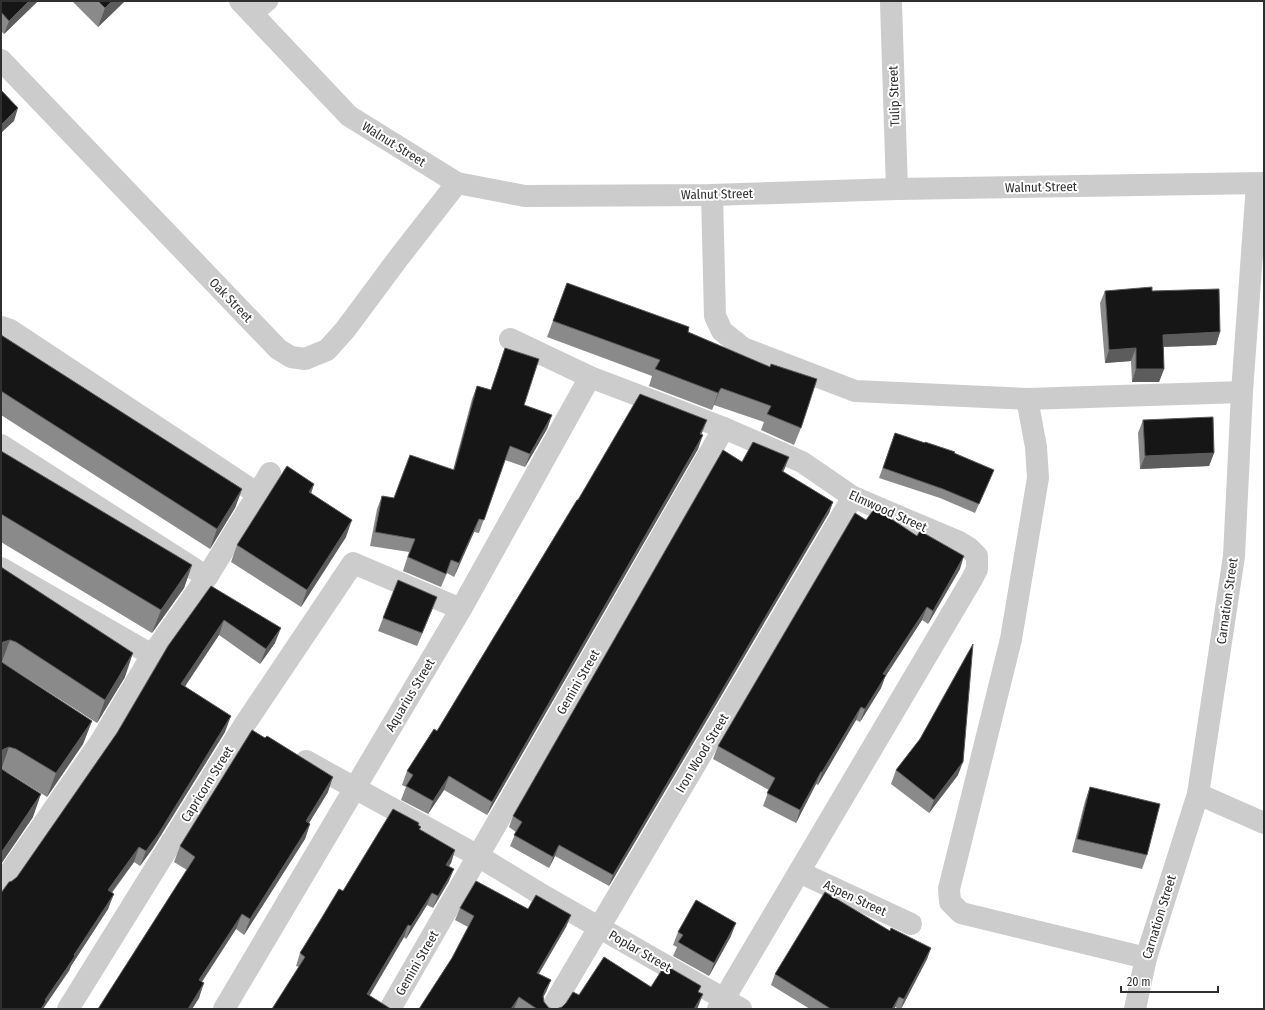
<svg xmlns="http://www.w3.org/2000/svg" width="1265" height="1010" font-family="'Fira Sans Condensed',sans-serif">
<rect width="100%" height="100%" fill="#fff"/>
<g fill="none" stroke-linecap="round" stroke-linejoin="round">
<polyline stroke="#ccc" stroke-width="17" points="254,15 270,1"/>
<g stroke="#ccc" stroke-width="22">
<polyline points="240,1 349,116 457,183 525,196 712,195 897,189 1264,183"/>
<polyline points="891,3 897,189"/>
<polyline points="1,60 278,349 291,357 305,359 327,350 345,330 400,256 457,183"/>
<polyline points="712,195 715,316 722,331 743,348 855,391 1027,399 1242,392"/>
<polyline points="1,327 10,330 258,494"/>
<polyline points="510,339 590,377 724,428"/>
<polyline points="1027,399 1036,447 1038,478 1011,639 949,889 950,902 961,913 1146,958"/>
<polyline points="1,445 207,577"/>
<polyline points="1,568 152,655"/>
<polyline points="306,761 478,856 539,893 724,999 741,1009"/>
<polyline points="1198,794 1264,823"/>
<polyline points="799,872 911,924"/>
<polyline points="1,885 101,741 152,655 207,577 258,494 270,473"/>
<polyline points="68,1009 243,727 353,563 461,609"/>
<polyline points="224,1009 461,609 590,377"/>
<polyline points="390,1009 724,428 802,462 853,497 959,542 969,548 977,556 977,569 972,579 718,1009"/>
<polyline points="551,1009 853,497"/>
<polyline points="1135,1009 1146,958 1198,794 1234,556 1242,392 1257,184"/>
</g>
</g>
<g fill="#8a8a8a">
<polygon points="1,1 38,1 4,34 1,31"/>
<polygon points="72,1 125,1 98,27"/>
<polygon points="567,283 688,332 801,428 794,445 761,430 764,422 714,405 712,410 649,386 652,376 547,337"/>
<polygon points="1105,291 1152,291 1220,332 1216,345 1163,347 1164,369 1159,382 1132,382 1131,361 1105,363 1100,303"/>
<polygon points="1,335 242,489 235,508 210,549 1,415"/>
<polygon points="505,348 524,405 552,415 547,429 525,467 505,460 479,533 474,532 454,577 447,573 441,587 403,571 409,552 370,546 377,509 382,496 394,498 453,470 472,399 477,386 491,390"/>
<polygon points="1143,420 1214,453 1209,466 1140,469 1138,433"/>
<polygon points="895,433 954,453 990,479 975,513 940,498 879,478"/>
<polygon points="701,435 698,449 487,815 444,790 428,814 401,800 406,787 402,785 407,771 437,731 578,500"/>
<polygon points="1,451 192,565 184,588 152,633 1,542"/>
<polygon points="789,457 783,472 833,502 829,513 609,886 555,856 549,868 510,846 516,832 509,827 513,816 742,462"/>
<polygon points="314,484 311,494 346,537 301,607 231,562 237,545"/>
<polygon points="1,567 125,677 97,723 8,666 5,665 92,721 83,744 47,797 7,772 5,772 33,817 1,864"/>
<polygon points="960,569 928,624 922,620 885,677 881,688 860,722 856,720 818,785 816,784 796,823 763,806 769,790 713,759 718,746"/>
<polygon points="211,586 275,643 260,664 219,635 185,686 225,732 153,848 140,866 134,862 112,893 108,909 71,966 69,971 12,881 17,877 117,733"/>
<polygon points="432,610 417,646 378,631 383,618"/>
<polygon points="896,770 958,775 929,813 891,784"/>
<polygon points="1090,787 1147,855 1142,869 1072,852 1085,801"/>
<polygon points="328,792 309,823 310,824 305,839 244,935 236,929 202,982 199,998 192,1009 98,1009 187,870 174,862 180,846"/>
<polygon points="419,823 418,825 421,827 420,830 455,850 451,863 449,866 449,881 433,908 427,905 406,939 404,937 369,996 299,967 296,966 300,953 343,891"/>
<polygon points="460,908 528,909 571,915 566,927 539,974 551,980 546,992 543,997 544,1002 549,1008 555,1009 419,1009 452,958 468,927 455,920"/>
<polygon points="678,932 731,936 709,976 673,956 677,947 673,945"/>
<polygon points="931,948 927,959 901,1009 899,1009 895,1007 894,1009 810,1009 771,985 775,974"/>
</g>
<g fill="#5c5c5c">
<polygon points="29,1 38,1 4,34 9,21"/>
<polygon points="112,1 125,1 98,27 105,8"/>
<polygon points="18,108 14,121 1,133 1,125"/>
<polygon points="1220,332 1216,345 1158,347 1163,335"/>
<polygon points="1136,348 1131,361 1105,363 1109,350"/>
<polygon points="1136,369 1164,369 1159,382 1132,382"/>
<polygon points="721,388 714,405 712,410 718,393"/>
<polygon points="552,415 547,429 525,467 530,454"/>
<polygon points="707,420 702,433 695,447 700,434"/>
<polygon points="703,435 698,449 487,815 492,802"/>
<polygon points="1214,453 1209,466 1140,469 1145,456"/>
<polygon points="789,457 785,468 778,482 782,471"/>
<polygon points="314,484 308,502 309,492"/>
<polygon points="242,489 235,508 210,549 217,529"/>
<polygon points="833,502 829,513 609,886 613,875"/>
<polygon points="479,519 474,532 454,577 459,563"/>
<polygon points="352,520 346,537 301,607 307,590"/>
<polygon points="964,556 960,569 928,624 933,611"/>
<polygon points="192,565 184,588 152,633 161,610"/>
<polygon points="437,597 432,610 417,646 422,633"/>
<polygon points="927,607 922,620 885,677 881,688 860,722 865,709 883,674"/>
<polygon points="224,620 219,635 176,700 181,684"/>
<polygon points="281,628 275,643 260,664 266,649"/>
<polygon points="10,640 1,664 1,644 3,642"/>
<polygon points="133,653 125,677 97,723 105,700"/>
<polygon points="861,707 856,720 818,785 822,772"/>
<polygon points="231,716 225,732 153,848 140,866 146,851"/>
<polygon points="92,721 83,744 47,797 56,773"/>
<polygon points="9,747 1,770 1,751 4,749"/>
<polygon points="963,762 958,775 929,813 934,800"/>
<polygon points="821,772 816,784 796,823 800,810"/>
<polygon points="449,776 444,790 428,814 433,801"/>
<polygon points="333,777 328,792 301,836 306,821"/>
<polygon points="41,794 33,817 1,864 1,853"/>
<polygon points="310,824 305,839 244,935 250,919"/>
<polygon points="559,845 555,856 549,868 553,857"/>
<polygon points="139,847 134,862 102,905 108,890"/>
<polygon points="455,850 451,863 442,877 446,865"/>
<polygon points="454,869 449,881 433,908 438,896"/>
<polygon points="432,893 427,905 406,939 411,926"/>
<polygon points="114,894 108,909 71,966 69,971 43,1009 41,1009 45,1000"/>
<polygon points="242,914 236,929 193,995 199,980"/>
<polygon points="571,915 566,927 532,985 537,973"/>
<polygon points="736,923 731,936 709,976 714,963"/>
<polygon points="408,925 404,937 363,1007 367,994"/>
<polygon points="931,948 927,959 901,1009 904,999"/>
<polygon points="551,980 546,992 540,1003 545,990"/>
<polygon points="204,983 199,998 192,1009 188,1009"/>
<polygon points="703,994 698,1007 697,1009 694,1009"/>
<polygon points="519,997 514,1009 511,1009"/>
<polygon points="899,997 895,1007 894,1009 892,1009"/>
</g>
<g fill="#161616" stroke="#5c5c5c">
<polygon points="1,1 29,1 9,21 1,12"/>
<polygon points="98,1 112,1 105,8"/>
<polygon points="1,90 18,108 1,125"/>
<polygon points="567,283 689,327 688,332 770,367 771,364 817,379 801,428 767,414 771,406 721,388 718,393 655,369 660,360 553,321"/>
<polygon points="1152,287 1152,291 1219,289 1220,332 1163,335 1164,369 1136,369 1136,348 1109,350 1105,291"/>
<polygon points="1,335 242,489 217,529 1,391"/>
<polygon points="505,348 539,359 524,405 552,415 530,454 510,446 484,520 479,519 459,563 451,560 446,574 408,557 415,539 375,532 382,496 394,498 410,455 454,470 477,386 491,390"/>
<polygon points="640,394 707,420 700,434 703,435 492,802 449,776 433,801 406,786 413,775 407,771 434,729 437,731 577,500 578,500"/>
<polygon points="1213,417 1214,453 1145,456 1143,420"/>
<polygon points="895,433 925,443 925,442 955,452 954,453 994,470 979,504 943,489 883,468"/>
<polygon points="753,442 789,457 782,471 833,502 613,875 559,845 553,857 514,835 522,822 513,816 723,450 742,462"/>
<polygon points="1,451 192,565 161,610 1,514"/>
<polygon points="287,466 314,484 309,492 352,520 307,590 237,545"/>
<polygon points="875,508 917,536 920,531 964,556 933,611 927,607 883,674 886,675 865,709 861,707 822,772 821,772 800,810 767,793 775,778 718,746 855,513 866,520"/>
<polygon points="1,567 133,653 105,700 16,642 10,640 3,642 1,644"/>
<polygon points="398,580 437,597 422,633 383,618"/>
<polygon points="211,586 281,628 266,649 224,620 181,684 231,716 159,833 146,851 139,847 108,890 114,894 74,955 75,956 45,1000 46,1001 41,1009 1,1009 1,893 9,882 12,881 17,877 117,733 168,646"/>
<polygon points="973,644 963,762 934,800 896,770 920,739"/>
<polygon points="1,661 3,663 92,721 56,773 16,749 9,747 4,749 1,751"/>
<polygon points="252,730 265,738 267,736 333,777 306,821 310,824 250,919 242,914 199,980 204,983 188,1009 98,1009 195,857 180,846"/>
<polygon points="1,768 3,770 41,794 1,853"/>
<polygon points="1090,787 1160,804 1147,855 1077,839"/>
<polygon points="393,809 419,823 418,825 421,827 419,829 455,850 446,865 454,869 438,896 432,893 411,926 408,925 367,994 391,1009 272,1009 305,957 300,953 321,919 339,889 343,891"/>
<polygon points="476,881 528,909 536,895 571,915 537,973 551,980 545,990 543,996 544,1002 549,1008 555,1009 537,1009 519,997 511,1009 419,1009 452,958 474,916 460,908"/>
<polygon points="825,892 890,931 891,928 931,948 904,999 899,997 892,1009 831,1009 775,974"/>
<polygon points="696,900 736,923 714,963 678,942 683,935 678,932"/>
<polygon points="604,957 651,987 665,965 701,986 698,992 703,994 694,1009 556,1009 562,1007 566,1003 573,992 579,995"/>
</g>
<g text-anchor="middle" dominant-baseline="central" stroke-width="4" stroke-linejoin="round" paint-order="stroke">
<g font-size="13" fill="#2f2f2f" stroke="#fff">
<text transform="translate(894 96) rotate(-92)">Tulip Street</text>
<text transform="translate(394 144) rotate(32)">Walnut Street</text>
<text transform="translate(1041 187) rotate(-1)">Walnut Street</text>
<text transform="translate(717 194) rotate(-1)">Walnut Street</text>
<text transform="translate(231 300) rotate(46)">Oak Street</text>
<text transform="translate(888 511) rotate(24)">Elmwood Street</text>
<text transform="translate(1227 601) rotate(-82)">Carnation Street</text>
<text transform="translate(578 682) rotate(-60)">Gemini Street</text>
<text transform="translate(410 695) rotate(-59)">Aquarius Street</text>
<text transform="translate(702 753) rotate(-59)">Iron Wood Street</text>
<text transform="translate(207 784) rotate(-58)">Capricorn Street</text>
<text transform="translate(855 898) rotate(25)">Aspen Street</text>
<text transform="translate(1159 917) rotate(-73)">Carnation Street</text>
<text transform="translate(640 951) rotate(30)">Poplar Street</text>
<text transform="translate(417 963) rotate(-60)">Gemini Street</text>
</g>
</g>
<rect width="1265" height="1010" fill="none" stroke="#2f2f2f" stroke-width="4"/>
<path d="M1121 986v6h97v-6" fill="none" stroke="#2f2f2f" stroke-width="2"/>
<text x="1127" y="986" font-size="12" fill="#2f2f2f" stroke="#ffffff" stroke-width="3" paint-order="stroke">20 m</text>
</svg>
